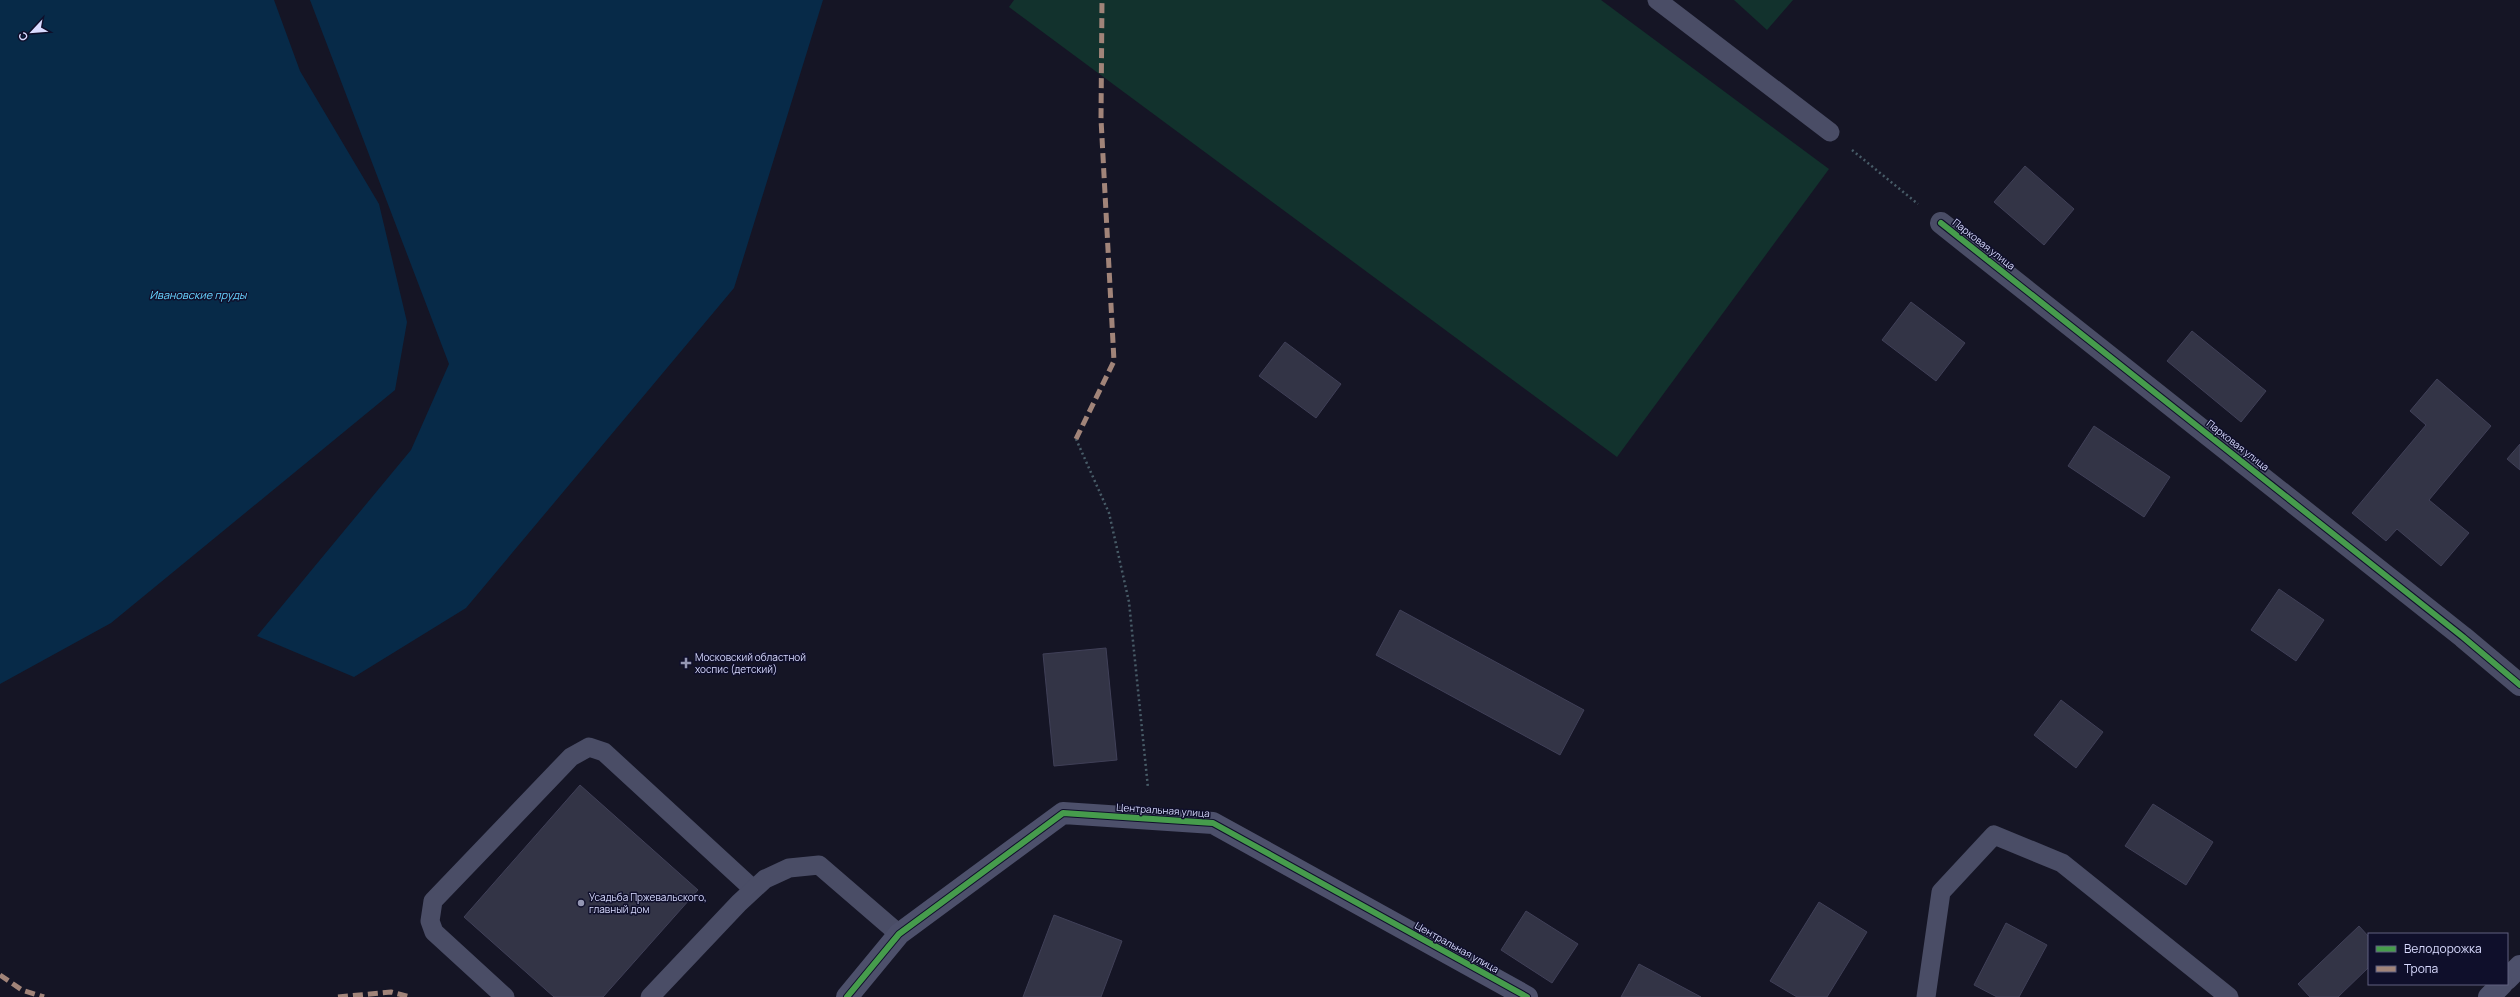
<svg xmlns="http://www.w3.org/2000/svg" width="2520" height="997" font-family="Manrope,sans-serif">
<rect width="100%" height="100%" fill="#151525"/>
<g fill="#12322d">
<polygon points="1014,0 1601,0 1829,169 1617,457 1009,7"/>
<polygon points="1734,0 1793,0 1767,30"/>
</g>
<g fill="#072a48">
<polygon points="0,0 274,0 300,71 379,204 407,322 395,390 111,623 0,684"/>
<polygon points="310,0 823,0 734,288 466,608 354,677 257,636 411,450 449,364"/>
</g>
<g fill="#333446" stroke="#404058">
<polygon points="2025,166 2074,209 2044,245 1994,202"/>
<polygon points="1911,302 1965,343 1936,381 1882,340"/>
<polygon points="2192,331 2266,391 2241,422 2167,361"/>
<polygon points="1285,342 1341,384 1316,418 1259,376"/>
<polygon points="2437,379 2491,426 2429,500 2469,533 2441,566 2397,529 2386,541 2352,513 2426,425 2410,411"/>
<polygon points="2094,426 2170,477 2144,517 2068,466"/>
<polygon points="2520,444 2520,470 2507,459"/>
<polygon points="2279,589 2324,620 2296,661 2251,630"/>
<polygon points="1400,610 1584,710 1560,755 1376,655"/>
<polygon points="1106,648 1117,760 1054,766 1043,654"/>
<polygon points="2061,700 2103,732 2076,768 2034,735"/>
<polygon points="580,785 698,890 603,997 554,997 464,917"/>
<polygon points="2153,804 2213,842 2186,885 2125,846"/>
<polygon points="1819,902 1867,932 1827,997 1797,997 1770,981"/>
<polygon points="1526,911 1578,944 1552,983 1501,950"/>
<polygon points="1054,915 1122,941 1101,997 1023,997"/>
<polygon points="2006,923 2047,945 2019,997 1997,997 1974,985"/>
<polygon points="2359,926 2369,937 2369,967 2338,997 2310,997 2298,984"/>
<polygon points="1639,964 1701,997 1621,997"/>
</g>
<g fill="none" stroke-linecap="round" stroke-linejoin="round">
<g stroke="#485c68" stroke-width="2.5" stroke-dasharray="2 3" stroke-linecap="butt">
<polyline points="1852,150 1918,204"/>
<polyline points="1076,439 1109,513 1129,602 1148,788"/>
</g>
<g stroke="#4a4d66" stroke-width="19">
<polyline points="1657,0 1830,132"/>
<polyline points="505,997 434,932 430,921 433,901 571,757 589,747 604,752 753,889"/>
<polyline points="650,997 739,903 765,879 789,868 819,865 899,934"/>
<polyline points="1926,997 1941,892 1994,835 2062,863 2229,997"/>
</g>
<polyline stroke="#4a4d66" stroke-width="22" points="1941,223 2463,637 2520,685"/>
<g stroke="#4d506b" stroke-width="22">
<polyline points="2507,979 2520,966"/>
<polyline points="847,997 899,934 1063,813 1213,823 1527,997"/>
<polyline points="2489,997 2502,984"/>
</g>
<g stroke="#a18479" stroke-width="5" stroke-dasharray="10 5" stroke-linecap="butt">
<polyline points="1076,439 1114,361 1101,119 1102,0"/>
<polyline points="0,975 22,990 44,997"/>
<polyline points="338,997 391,992 410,997"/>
</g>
<defs>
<g id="cycleway">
<polyline points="1941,223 2463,637 2520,685"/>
<polyline points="847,997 899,934 1063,813 1213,823 1527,997"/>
</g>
</defs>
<use href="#cycleway" stroke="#0f0f2b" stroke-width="8"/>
<use href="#cycleway" stroke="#469c4c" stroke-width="6"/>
</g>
<g fill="#9496b3" stroke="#0f0f2b" stroke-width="1.5">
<path d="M684 657h4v4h4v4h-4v4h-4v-4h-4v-4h4z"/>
<circle cx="581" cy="903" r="4"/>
</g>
<g text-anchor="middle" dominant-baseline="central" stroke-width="3" stroke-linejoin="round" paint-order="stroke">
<g font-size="10" fill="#d9dbff" stroke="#0f0f2b">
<text transform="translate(1984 244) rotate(38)">Парковая улица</text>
<text transform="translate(2238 445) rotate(38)">Парковая улица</text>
<text transform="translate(1163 810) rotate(4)">Центральная улица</text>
<text transform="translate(1457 947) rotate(29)">Центральная улица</text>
</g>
<g font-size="10" fill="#d9dbff" stroke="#0f0f2b" text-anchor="start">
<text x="695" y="657">Московский областной<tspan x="695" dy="12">хоспис (детский)</tspan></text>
<text x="589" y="897">Усадьба Пржевальского,<tspan x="589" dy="12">главный дом</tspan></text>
</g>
<g font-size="11" font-style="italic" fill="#67d3ff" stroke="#0f0f2b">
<text x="198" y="294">Ивановские пруды</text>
</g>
</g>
<rect x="2368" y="933" width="140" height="52" fill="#0f0f2b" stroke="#606180"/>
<rect x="2376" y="946" width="20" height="6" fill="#469c4c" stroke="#606180"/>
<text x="2404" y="953" font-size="12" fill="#d9dbff">Велодорожка</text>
<rect x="2376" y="966" width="20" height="6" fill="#a18479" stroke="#606180"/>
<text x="2404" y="973" font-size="12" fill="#d9dbff">Тропа</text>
<g transform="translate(32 32) rotate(244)" stroke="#0f0f2b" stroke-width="3" paint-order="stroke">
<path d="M0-3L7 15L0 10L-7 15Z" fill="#d9dbff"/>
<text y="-6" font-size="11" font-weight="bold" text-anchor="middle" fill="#d9dbff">С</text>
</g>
</svg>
